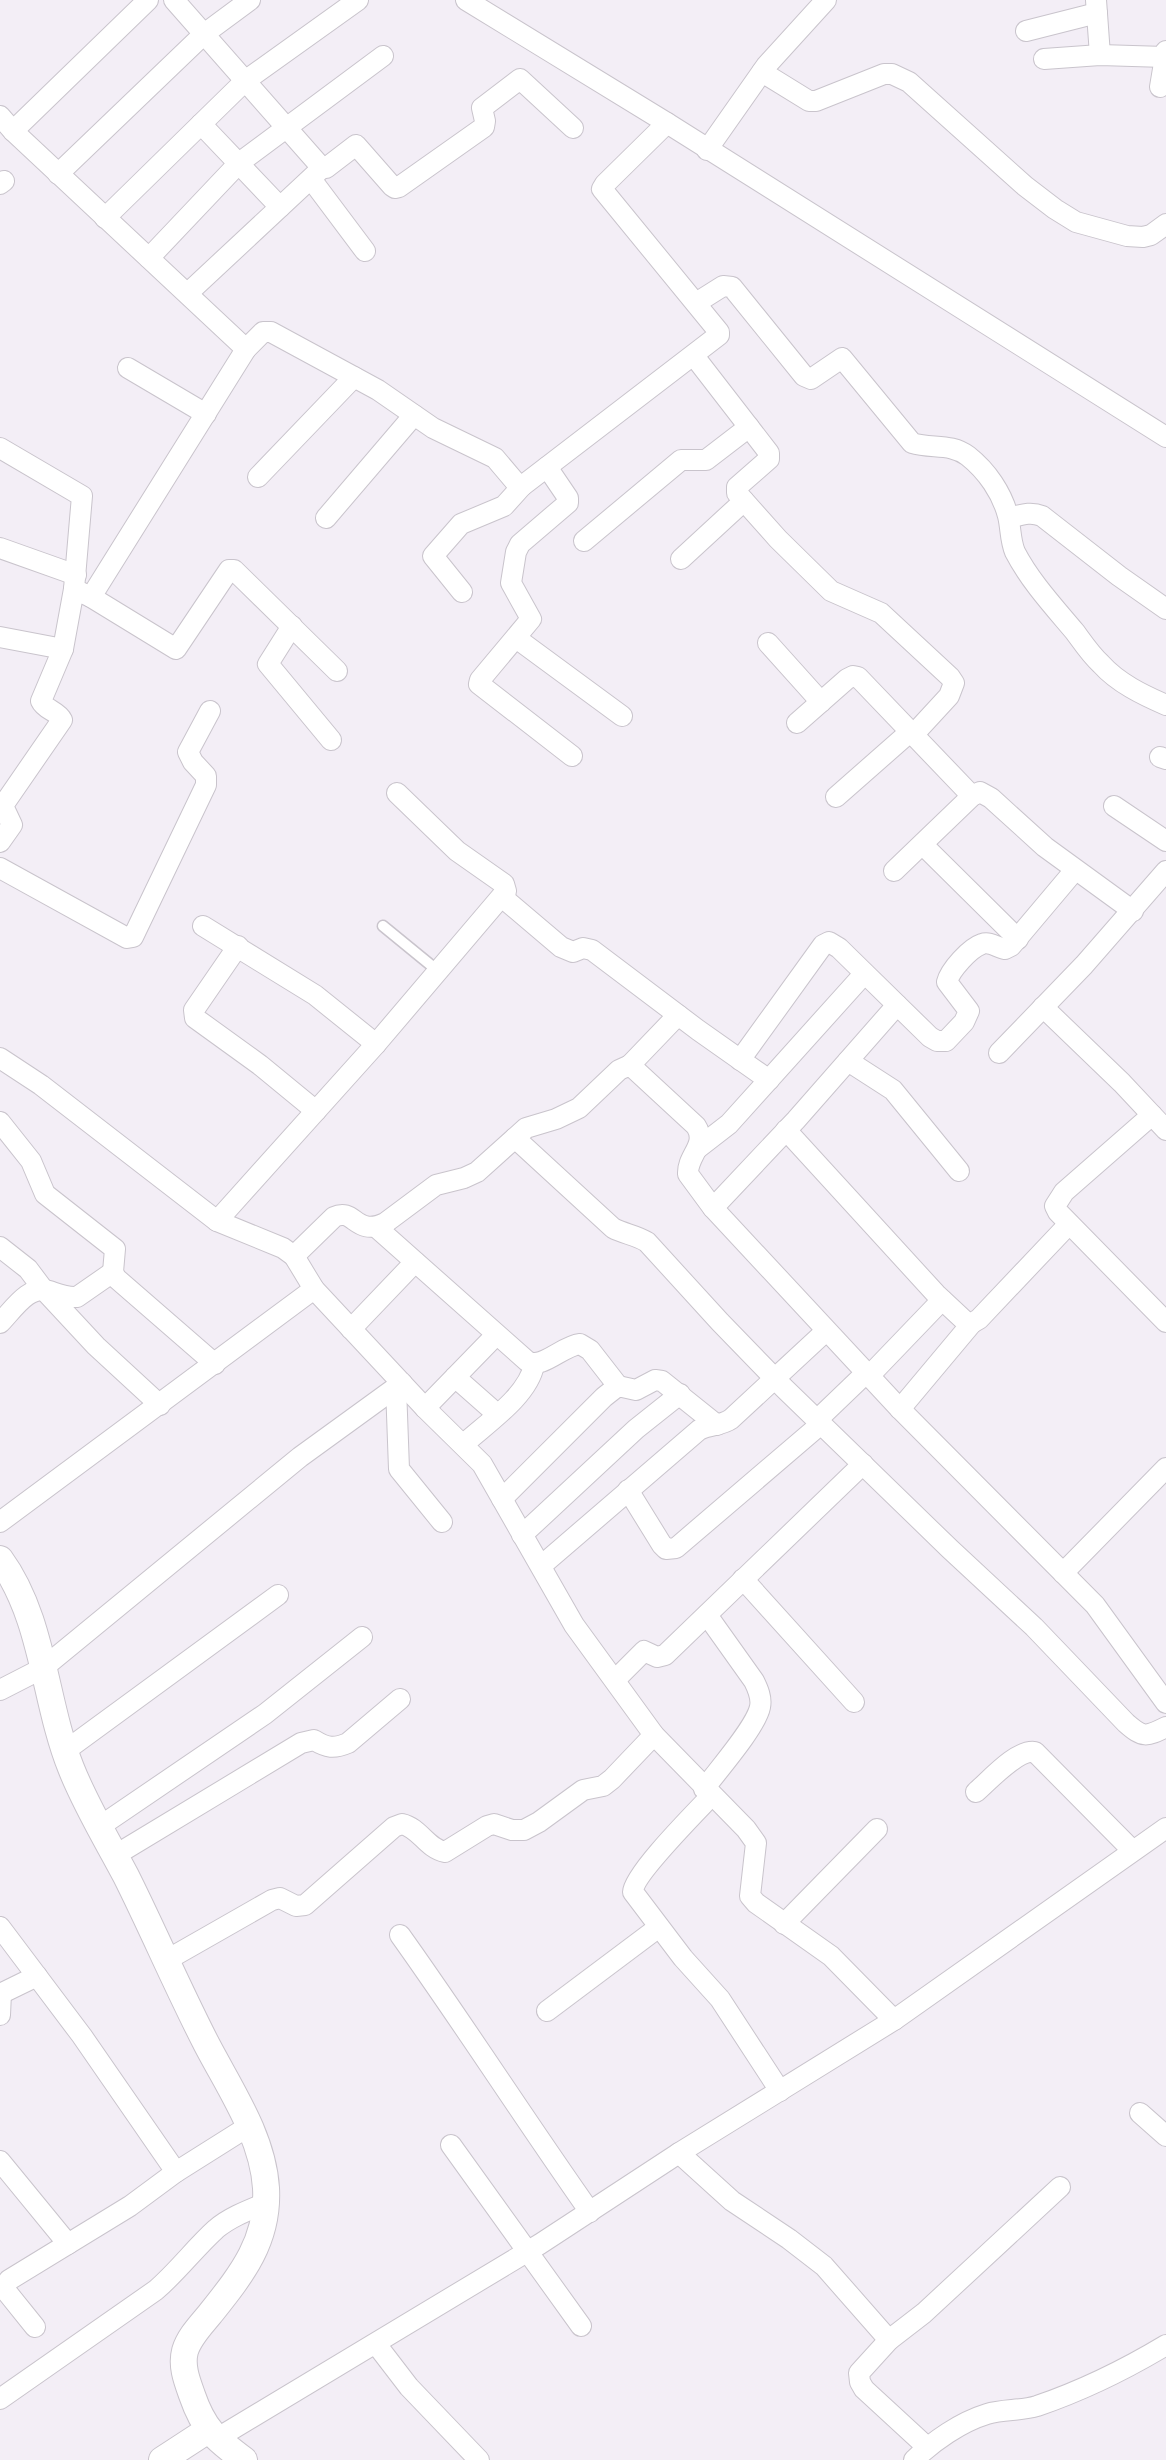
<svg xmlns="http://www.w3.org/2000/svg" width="1166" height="2460" font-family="Jost,sans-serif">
<rect width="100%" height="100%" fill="#f3eef6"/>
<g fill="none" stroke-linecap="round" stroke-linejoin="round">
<defs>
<polyline id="service" points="383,926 438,971"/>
<g id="minor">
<polyline points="174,0 322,168 326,168 356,145 392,186 395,188 399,187 484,127 485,121 482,108 520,79 573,128"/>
<polyline points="466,0 667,123 1166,437"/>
<polyline points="1096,0 1100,55"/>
<polyline points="1026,31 1097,13"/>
<polyline points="1044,59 1100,55 1165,57"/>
<polyline points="762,72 809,101 816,101 884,74 892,74 909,82 1025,186 1055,209 1076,222 1127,236 1143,237 1151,235 1166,224"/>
<polyline points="1160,87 1166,51"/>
<polyline points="0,116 13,131 246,349 91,597 74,589 63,649 0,637"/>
<polyline points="201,124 280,207"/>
<polyline points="13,131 148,0"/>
<polyline points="707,150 766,66 826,0"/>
<polyline points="58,174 204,34 250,0"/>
<polyline points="311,179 365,251"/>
<polyline points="0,184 4,181"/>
<polyline points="105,218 245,81 358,0"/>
<polyline points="149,258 239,163 383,56"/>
<polyline points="188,293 322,168"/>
<path d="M696,303L723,286L732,287L804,376L811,379L842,358L912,443C932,449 951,443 968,456C987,471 1002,493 1008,516C1011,528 1010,540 1015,552C1030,581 1054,607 1075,632C1083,643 1091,655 1101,664C1118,683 1143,695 1166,705"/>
<polyline points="246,349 263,332 271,332 378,390 433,428 495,458 517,484 522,486 526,483 719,335 719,332 602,189 605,184 667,123"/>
<polyline points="694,356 769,453 769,459 737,487 737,493 778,539 831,591 881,613 950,677 954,683 949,696 914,734"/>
<polyline points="128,368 206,414"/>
<polyline points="0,448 82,496 74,589"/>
<polyline points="547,467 568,498 568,503 520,544 516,552 511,583 531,619 480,680 479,684 572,756"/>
<polyline points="258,477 354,377"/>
<polyline points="326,518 414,415"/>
<path d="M1009,518C1021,515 1030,511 1042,516L1119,576L1166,609"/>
<polyline points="584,541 681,460 706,460 749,427"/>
<polyline points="0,548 76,575"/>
<polyline points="681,559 744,501"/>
<polyline points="462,592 433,556 461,524 504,506 522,486"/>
<polyline points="91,597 176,649 229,570 234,570 337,671"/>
<polyline points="292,626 268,664 331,740"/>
<polyline points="516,638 622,716"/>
<polyline points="768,643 821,702"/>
<polyline points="797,723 847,679 853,676 858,677 972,796"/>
<polyline points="1160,757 1166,759"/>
<polyline points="836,797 911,731"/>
<polyline points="1114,806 1166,841"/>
<path d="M0,842L12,825L4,808V804L62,720C58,711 45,710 41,701L63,649"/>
<polyline points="923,845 1018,939"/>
<polyline points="0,868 127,938 133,937 206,785 206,776 193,762 188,752 210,711"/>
<polyline points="894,871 972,796 980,792 991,798 1045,847 1133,911"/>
<polyline points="502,897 561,947 573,952 583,948 592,950 698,1030 769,1080"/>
<polyline points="203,926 315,995 376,1044"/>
<polyline points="238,946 194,1010 195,1018 260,1065 316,1111"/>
<polyline points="1043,1007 1122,1083 1166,1130"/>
<polyline points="999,1053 1084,965 1166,871"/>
<polyline points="0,1058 41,1085 217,1221 283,1248 294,1256 314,1289 425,1408 482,1464 574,1625 654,1735 746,1829 756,1843 750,1896 756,1903 831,1956 894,2020"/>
<path d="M740,1060L823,945L829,942L839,948L930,1037L937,1041H946L964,1022L969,1011L947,982C950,970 970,948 982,944C990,941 998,948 1005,949L1011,946L1075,870"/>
<polyline points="848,1061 893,1090 959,1171"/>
<polyline points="630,1065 678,1015"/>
<polyline points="1152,1115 1064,1192 1055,1206 1058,1212 1166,1322"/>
<polyline points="0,1122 31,1161 45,1194 115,1249 113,1272 116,1278 215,1364"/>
<polyline points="786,1130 936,1294 966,1322 972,1323 979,1319 1069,1224"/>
<path d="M515,1138L613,1228C624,1234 636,1235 647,1242L720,1322L784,1388L950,1549L1034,1627L1126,1723C1143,1738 1146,1737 1166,1727"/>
<polyline points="698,1148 729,1124 864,974"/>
<polyline points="713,1208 796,1120 897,1005"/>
<polyline points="217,1221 376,1044 506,891 504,884 457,851 397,793"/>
<path d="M376,1227L527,1361C542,1370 562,1346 580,1344L590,1350L618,1386"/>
<polyline points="0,1247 28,1269 43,1289 96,1346 160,1405"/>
<path d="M294,1256L334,1217C355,1207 355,1237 385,1223L436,1185L464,1178L477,1172L526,1128L556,1119L579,1108L619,1070L630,1065L696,1126C708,1145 687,1155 688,1174L713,1208L900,1409L1095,1605L1166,1703"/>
<path d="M0,1323C13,1310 29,1284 49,1291C58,1294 67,1298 77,1297L113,1272"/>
<polyline points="351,1329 415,1262"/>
<polyline points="869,1376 942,1300"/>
<polyline points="455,1377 497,1414"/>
<polyline points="396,1387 399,1469 442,1522"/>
<polyline points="425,1408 496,1335"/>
<polyline points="900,1409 972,1323"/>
<polyline points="817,1420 866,1373"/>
<path d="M464,1444C487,1423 528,1396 534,1365"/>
<polyline points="628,1490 662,1545 666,1549 676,1548 821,1424"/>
<polyline points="502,1499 604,1397 618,1386 636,1390 655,1380 662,1381 717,1425"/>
<polyline points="0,1522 314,1289"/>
<polyline points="522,1535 636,1429 680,1394"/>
<path d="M541,1566L699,1430C710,1424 721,1426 731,1419L826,1331"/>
<polyline points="1063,1573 1166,1468"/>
<polyline points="743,1579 854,1702"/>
<polyline points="615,1680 644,1651 657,1657 665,1655 863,1464"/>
<polyline points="0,1690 43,1668 300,1457 402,1383"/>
<polyline points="65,1751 278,1595"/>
<path d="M704,1789C718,1770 756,1727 760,1707C762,1698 758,1689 754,1681L707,1615"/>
<path d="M976,1792C990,1780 1017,1749 1035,1752L1132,1850"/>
<path d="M711,1796C696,1812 633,1875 633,1892L683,1958L720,1999L780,2091"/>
<polyline points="99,1827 265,1714 362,1637"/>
<path d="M114,1856L301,1743L314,1740C327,1748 334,1749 348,1743L400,1699"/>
<polyline points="784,1924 877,1829"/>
<polyline points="0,1927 82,2036 176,2172"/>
<path d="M400,1935C465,2026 525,2120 590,2212"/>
<path d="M165,1961L272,1900L280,1898L296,1906L305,1905L394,1827L402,1824C420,1828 426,1848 445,1852L487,1826L494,1824L512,1830H524L539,1822L583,1790L603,1786L612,1779L654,1735"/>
<polyline points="0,1994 37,1976"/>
<polyline points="547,2011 659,1927"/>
<polyline points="0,2015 1,1993"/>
<polyline points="1140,2113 1166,2136"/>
<polyline points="451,2145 581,2326"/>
<polyline points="679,2153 732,2201 789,2239 824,2266 889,2340"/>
<polyline points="0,2161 68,2244"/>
<polyline points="35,2327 6,2291 6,2285 9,2280 130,2206 176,2172 249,2126"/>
<polyline points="376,2344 409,2387 479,2460"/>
<path d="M0,2399L156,2290C178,2271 195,2248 216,2229C230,2217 249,2210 266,2203"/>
<polyline points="216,2439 540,2244 679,2153 894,2020 1166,1828"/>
<polyline points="927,2447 864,2389 860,2382 859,2373 889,2340 924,2313 1060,2187"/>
<path d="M914,2460C933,2441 961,2422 987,2414C1003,2409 1021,2411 1037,2406C1081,2391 1126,2369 1166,2345"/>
</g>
<g id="tertiary">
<path d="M0,1559C44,1619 44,1701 71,1768C86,1806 107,1840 126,1876C154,1932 178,1989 207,2045C230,2089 263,2137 266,2188C269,2241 241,2275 210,2314C201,2325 189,2337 185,2351C181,2366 187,2381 192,2395C204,2430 216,2439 244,2460"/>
<polyline points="162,2460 208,2430"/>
</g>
</defs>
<use href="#service" stroke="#c9c4cc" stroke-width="13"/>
<use href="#minor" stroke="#c9c4cc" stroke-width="22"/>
<use href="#tertiary" stroke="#c9c4cc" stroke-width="28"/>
<use href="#service" stroke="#fff" stroke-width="10"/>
<use href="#minor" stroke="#fff" stroke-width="20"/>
<use href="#tertiary" stroke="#fff" stroke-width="26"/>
</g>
</svg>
